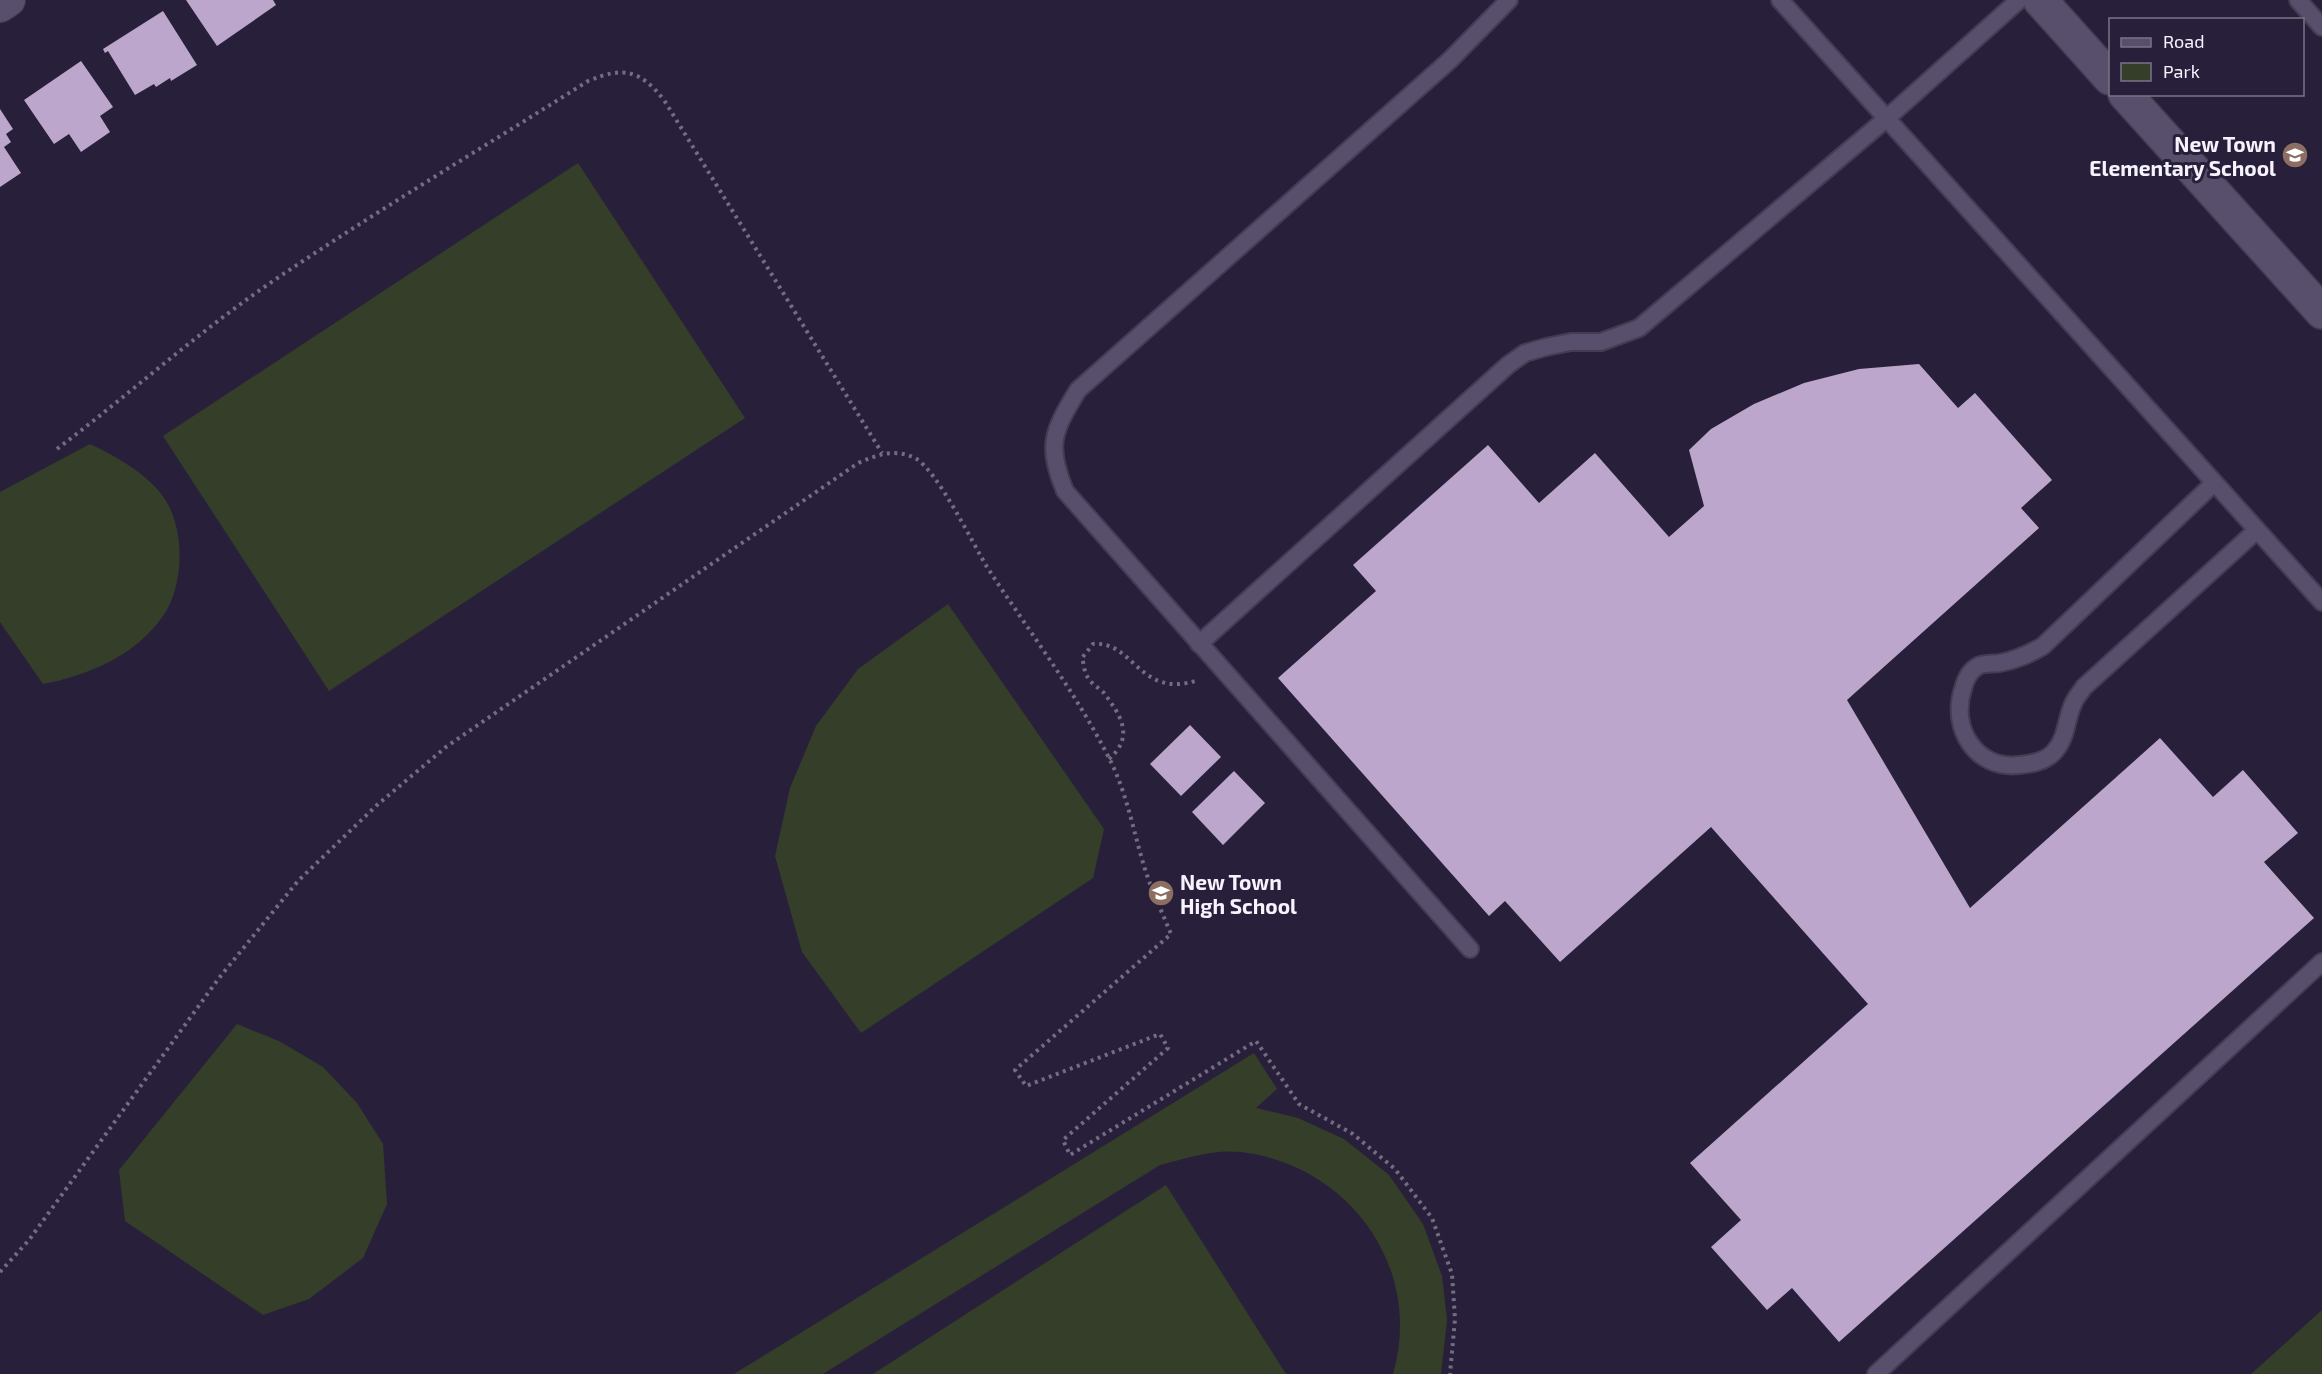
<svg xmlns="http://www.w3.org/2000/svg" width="2322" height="1374" font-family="'Exo 2',sans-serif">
<rect width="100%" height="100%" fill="#28203a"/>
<g fill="#343e29">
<polygon points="578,163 745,418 329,691 163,436"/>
<path d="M90,444C117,457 150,475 166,501C185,532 184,586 163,616C135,656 89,675 43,684L0,622V492Z"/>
<polygon points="948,604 1104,829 1093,878 861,1033 802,952 775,856 790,788 816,726 858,669"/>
<polygon points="237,1024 279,1041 323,1067 357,1103 383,1144 387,1204 363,1258 309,1299 263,1315 125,1221 119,1170"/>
<path d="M1254,1053L1277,1089L1256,1108L1298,1118L1344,1139L1389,1175L1423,1224L1442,1276L1447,1320L1441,1374H1393C1424,1268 1349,1165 1241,1152C1214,1149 1186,1158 1160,1165L823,1374H734Z"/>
<polygon points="1166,1185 1286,1374 873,1374"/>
<polygon points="2322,1310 2322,1374 2251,1374 2260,1366"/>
</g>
<g fill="#bca6cb">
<polygon points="186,0 273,0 276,5 217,46"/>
<polygon points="163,11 197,65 171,81 170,78 156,87 154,84 135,95 108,51 105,53 103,49"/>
<polygon points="81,61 113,107 100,116 110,132 81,152 69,134 54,144 24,100"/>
<polygon points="0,109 13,129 6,134 11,142 4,147 21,173 0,187"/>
<polygon points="1919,364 1958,408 1975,393 2052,480 2021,508 2039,528 1847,700 1970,908 2160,738 2213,797 2243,770 2298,833 2264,862 2314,918 1839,1342 1792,1288 1767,1310 1711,1247 1741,1220 1690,1163 1868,1004 1711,827 1560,962 1505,901 1489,916 1278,678 1376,591 1353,565 1488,445 1539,503 1595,453 1669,537 1704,506 1689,450 1711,429 1754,404 1804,383 1859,369"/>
<polygon points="1190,725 1221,757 1181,796 1150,764"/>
<polygon points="1234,771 1265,803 1223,845 1192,812"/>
</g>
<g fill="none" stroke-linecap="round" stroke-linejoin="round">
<defs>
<g id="service">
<polyline points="1780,0 2322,602"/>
<polyline points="2298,0 2322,27"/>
<path d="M2214,483L2043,646C2029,654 2017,660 2000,663C1994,664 1983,663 1978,666C1969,671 1965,681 1963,689C1950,728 1976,770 2019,765C2031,764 2044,762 2053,753C2068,738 2065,719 2074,702C2076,697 2081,692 2084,687L2257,530"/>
<polyline points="1199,644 1508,365 1525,353 1546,347 1571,342 1601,342 1639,328 1886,119 2019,0"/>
<path d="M1470,949L1065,491C1046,445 1053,431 1078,390L1450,60L1509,0"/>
<polyline points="1876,1374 2322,962"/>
</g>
<polyline id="minor" points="0,6 9,0"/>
<g id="tertiary">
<polyline points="2040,0 2110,78"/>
<polyline points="2125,94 2322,312"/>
</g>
</defs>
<use href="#service" stroke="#433c52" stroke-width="20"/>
<use href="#minor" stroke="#433c52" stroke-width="34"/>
<use href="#tertiary" stroke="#433c52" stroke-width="36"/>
<g stroke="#736d82" stroke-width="4" stroke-dasharray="3 4.5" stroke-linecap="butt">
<path d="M57,449C131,393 199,331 276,279C378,210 484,147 588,81C624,66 640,70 664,100L882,453"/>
<path d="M1109,759C1134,737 1122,717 1104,693C1099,688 1090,683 1087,676C1084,672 1084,663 1082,658L1093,644C1134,640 1139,700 1198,680"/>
<path d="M0,1272L29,1240L219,978L298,881L377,805L446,747L858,463C877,455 894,448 915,458C937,470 972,542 987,567C1028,630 1075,691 1109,758C1127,793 1133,830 1144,866C1151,889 1162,912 1171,934L1015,1070L1026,1086L1160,1034L1168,1048L1063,1140L1070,1155L1256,1041L1299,1104L1353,1134L1395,1169L1432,1218L1452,1274L1455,1319L1450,1374"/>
</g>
<use href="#service" stroke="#574f6c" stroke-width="16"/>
<use href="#minor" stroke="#574f6c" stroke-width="32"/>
<use href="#tertiary" stroke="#574f6c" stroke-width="33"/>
</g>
<defs>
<symbol id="school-disc" viewBox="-11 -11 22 22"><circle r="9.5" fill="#8d6e63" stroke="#28203a"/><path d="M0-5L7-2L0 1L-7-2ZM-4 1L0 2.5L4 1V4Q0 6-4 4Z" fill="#fff"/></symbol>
</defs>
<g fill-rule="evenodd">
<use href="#school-disc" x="2280" y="140" width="30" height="30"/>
<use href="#school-disc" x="1146" y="878" width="30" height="30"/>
</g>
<g text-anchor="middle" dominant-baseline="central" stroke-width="6" stroke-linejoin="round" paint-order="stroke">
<g font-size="21" font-weight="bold" fill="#f6f3fe" stroke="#28203a" text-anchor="end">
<text x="2276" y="143">New Town<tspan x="2276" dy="24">Elementary School</tspan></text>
<text x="1180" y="881" text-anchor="start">New Town<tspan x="1180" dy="24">High School</tspan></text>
</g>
</g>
<rect x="2109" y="18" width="195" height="78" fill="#28203a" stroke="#7a7488" stroke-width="1.5"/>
<rect x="2121" y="38" width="30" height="9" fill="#574f6c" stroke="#7a7488" stroke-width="1.5"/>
<text x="2163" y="48" font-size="18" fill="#f6f3fe">Road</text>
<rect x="2121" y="63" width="30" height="18" fill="#343e29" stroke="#7a7488" stroke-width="1.5"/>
<text x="2163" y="78" font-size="18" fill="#f6f3fe">Park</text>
</svg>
